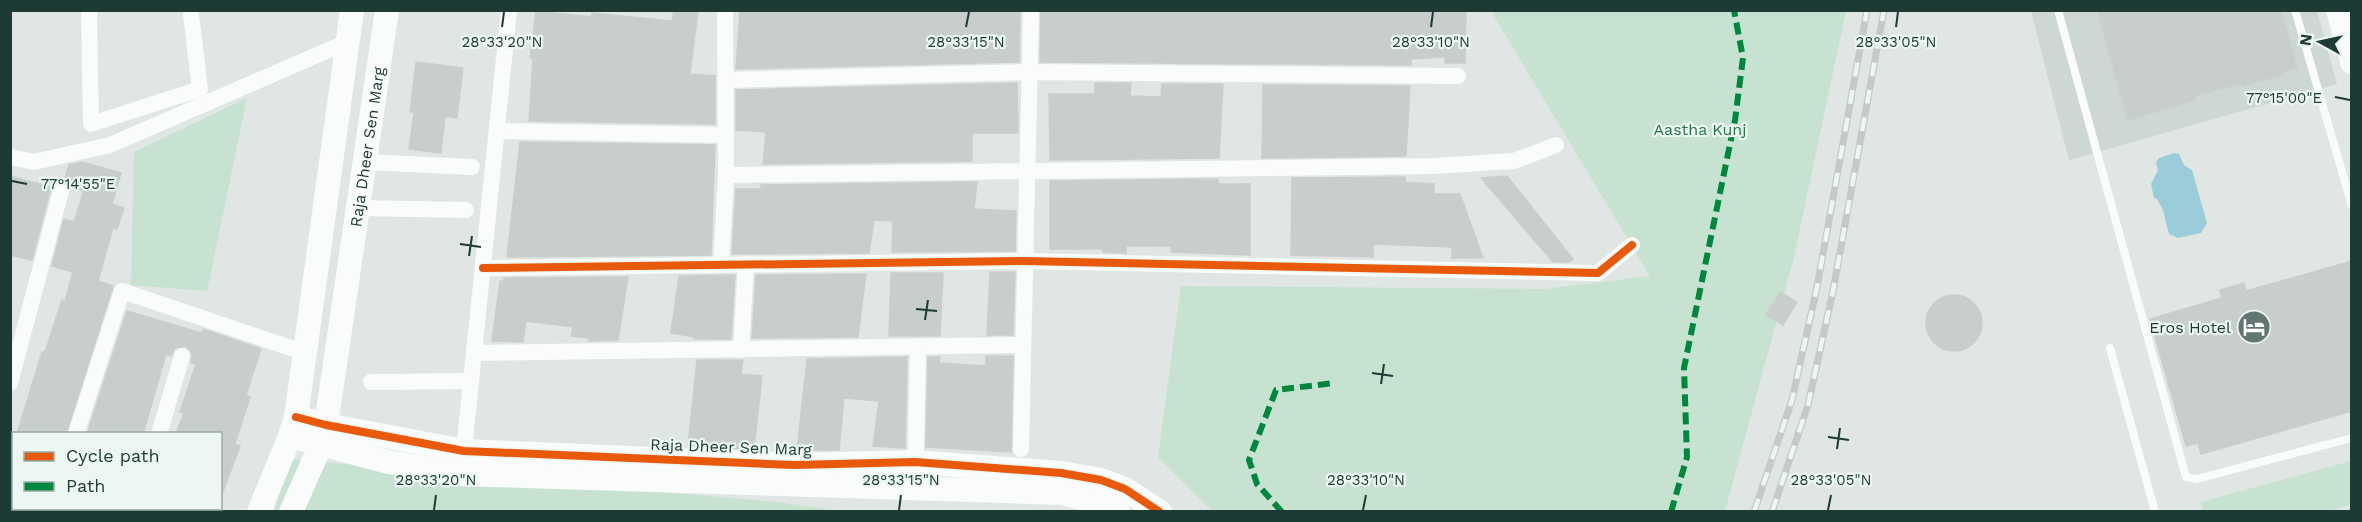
<svg xmlns="http://www.w3.org/2000/svg" width="2362" height="522" font-family="'Work Sans',sans-serif">
<rect width="100%" height="100%" fill="#e0e6e4"/>
<polygon fill="#cdd8d4" points="2031,11 2317,11 2337,84 2069,160"/>
<g fill="#c7e2d1">
<polygon points="1491,11 1846,11 1794,257 1725,511 1212,511 1158,457 1181,286 1546,289 1650,276"/>
<polygon points="247,98 207,291 131,285 134,152"/>
<polygon points="13,442 14,508 32,509 30,511 11,512 10,447"/>
<polygon points="289,459 776,502 826,509 826,512 274,512"/>
<polygon points="2351,461 2351,505 2327,511 2203,511 2201,502"/>
</g>
<polygon fill="#9bccda" points="2174,153 2179,154 2184,165 2192,170 2207,223 2201,233 2178,238 2169,234 2163,210 2157,199 2154,198 2151,184 2158,170 2156,162 2159,158"/>
<g fill="#c7cecb" stroke="#c8cfcd" stroke-width="1.5">
<polygon points="674,10 698,10 690,74 715,76 715,124 529,121 533,59 530,58 536,11 592,17 592,13 672,21"/>
<polygon points="740,10 1020,10 1019,62 736,69"/>
<polygon points="1041,10 1466,10 1465,63 1445,63 1445,57 1411,59 1411,65 1040,62"/>
<polygon points="2097,10 2281,10 2297,68 2283,72 2284,74 2243,86 2242,83 2195,96 2196,100 2128,120"/>
<polygon points="416,62 463,68 457,118 445,116 441,153 409,149 414,112 410,112"/>
<polygon points="1017,83 1018,133 972,133 972,161 763,164 766,132 736,130 736,90"/>
<polygon points="1095,83 1131,83 1130,96 1161,97 1162,84 1223,84 1219,158 1050,160 1049,94 1095,94"/>
<polygon points="1263,85 1410,86 1406,156 1262,158"/>
<polygon points="520,142 715,145 711,255 507,257"/>
<polygon points="82,162 121,173 112,204 124,208 117,229 113,228 98,281 113,286 66,434 17,434 42,352 45,352 62,300 65,301 73,272 52,266 64,219 74,222 84,191 71,187 64,181 69,165"/>
<polygon points="10,176 51,187 32,260 10,255"/>
<polygon points="1507,176 1573,259 1569,262 1553,262 1481,178"/>
<polygon points="1405,177 1405,182 1434,184 1434,194 1460,194 1483,258 1452,258 1452,247 1373,244 1373,257 1291,255 1292,178"/>
<polygon points="1218,179 1218,184 1250,184 1250,255 1171,252 1171,246 1126,246 1126,253 1103,252 1103,249 1050,249 1050,181"/>
<polygon points="977,182 974,209 1016,211 1015,251 892,252 893,221 874,220 869,253 732,254 736,189 761,189 761,185"/>
<polygon points="2352,261 2352,411 2201,454 2198,443 2186,446 2150,319 2222,298 2220,290 2244,283 2246,291"/>
<polygon points="990,272 1015,272 1013,335 987,335"/>
<polygon points="891,273 943,273 940,336 889,336"/>
<polygon points="866,274 858,337 752,338 756,275"/>
<polygon points="735,275 731,339 694,339 695,337 671,333 679,276"/>
<polygon points="628,277 618,340 589,341 590,338 571,336 573,327 526,321 523,342 492,341 500,281 504,281 504,278"/>
<polygon points="1780,292 1797,302 1783,325 1766,315"/>
<circle cx="1954" cy="323" r="28"/>
<polygon points="127,311 202,333 203,329 261,349 246,395 250,397 235,444 240,446 222,494 220,434 176,434 184,413 180,412 196,364 191,363 192,353 186,346 175,348 171,356 166,354 143,434 87,434"/>
<polygon points="986,356 1013,356 1011,452 926,447 928,357 940,357 939,363 986,366"/>
<polygon points="907,357 905,448 873,446 879,401 844,398 839,450 797,450 807,359"/>
<polygon points="697,360 743,360 741,374 762,376 754,449 688,446"/>
</g>
<g fill="none" stroke-linecap="round" stroke-linejoin="round">
<g stroke="#fafbfb" stroke-width="8">
<polyline points="2058,10 2186,477 2197,479 2352,438"/>
<polyline points="2295,10 2352,206"/>
<polyline points="2110,348 2155,512"/>
</g>
<g stroke="#fafbfb" stroke-width="16">
<polyline points="89,10 91,124 200,89 191,15"/>
<polyline points="726,80 1030,72 1458,76"/>
<polyline points="497,131 726,135"/>
<polyline points="10,157 34,162 110,145 347,42"/>
<polyline points="365,162 472,167"/>
<polyline points="726,175 1433,166 1514,161 1556,145"/>
<polyline points="358,208 466,210"/>
<polyline points="721,265 726,175 725,10"/>
<polyline points="483,268 1025,261 1598,273 1632,245"/>
<polyline points="741,350 746,264"/>
<polyline points="474,353 1023,345"/>
<polyline points="371,382 471,381"/>
<polyline points="10,383 61,191"/>
<polyline points="76,434 122,291 306,353"/>
<polyline points="159,434 182,356"/>
<polyline points="10,445 14,446"/>
<polyline points="1021,449 1031,10"/>
<polyline points="463,460 509,10"/>
<polyline points="915,489 918,347"/>
<polyline points="38,512 40,508"/>
<polyline points="120,512 122,508"/>
</g>
<g stroke="#fafbfb" stroke-width="24">
<polyline points="2338,10 2352,62"/>
<polyline points="296,417 326,425 464,451 794,465 915,462 1061,473 1101,480 1125,489 1160,512"/>
<polyline points="290,436 388,462 462,474 1062,493 1108,505 1118,512"/>
<polyline points="259,512 290,436 296,417 352,10"/>
<path id="s1" d="M291,512L321,444L326,425L387,10"/>
</g>
<defs>
<g id="rail">
<polyline points="1754,512 1792,400 1817,287 1867,10"/>
<polyline points="1772,512 1808,405 1833,291 1884,10"/>
</g>
</defs>
<use href="#rail" stroke="#c5c9c8" stroke-width="7"/>
<use href="#rail" stroke="#ecf7f2" stroke-width="4.5" stroke-dasharray="14" stroke-linecap="butt"/>
<g stroke="#00873e" stroke-width="6" stroke-dasharray="12 6" stroke-linecap="butt">
<polyline points="1282,512 1257,484 1249,460 1276,390 1334,383"/>
<polyline points="1671,512 1687,457 1684,368 1735,120 1743,58 1734,10"/>
</g>
<defs>
<g id="cycleway">
<polyline points="483,268 1025,261 1598,273 1632,245"/>
<polyline points="296,417 326,425 464,451 794,465 915,462 1061,473 1101,480 1125,489 1160,512"/>
</g>
</defs>
<use href="#cycleway" stroke="#ecf7f2" stroke-width="11"/>
<use href="#cycleway" stroke="#e8590c" stroke-width="8"/>
</g>
<path fill="none" stroke="#1d3a34" stroke-width="2" d="M502,27L504,12M966,27L969,12M1431,27L1433,12M1896,27L1898,12M2335,97L2350,100M12,181L27,184M460,244L481,247M469,256L472,236M916,309L937,311M925,320L928,300M1372,373L1393,376M1381,384L1384,364M1828,437L1849,440M1837,449L1840,428M434,510L436,495M899,510L901,495M1363,510L1366,495M1828,510L1831,495"/>
<defs>
<symbol id="hotel-disc" viewBox="-11 -11 22 22"><circle r="9.5" fill="#617672" stroke="#ecf7f2"/><path d="M-6-4.5h1.5V1H6V5H4.5V3h-9V5H-6ZM-4 0a1.8 1.8 0 1 1 3.6 0ZM.5 0V-2.5h3Q6-2.5 6 0Z" fill="#fff"/></symbol>
</defs>
<g fill-rule="evenodd">
<use href="#hotel-disc" x="2235" y="308" width="38" height="38"/>
</g>
<g text-anchor="middle" dominant-baseline="central" stroke-width="4.5" stroke-linejoin="round" paint-order="stroke">
<g font-size="16" fill="#247449" stroke="#ecf7f2">
<text x="1700" y="129">Aastha Kunj</text>
</g>
<g font-size="16" fill="#1d3a34" stroke="#ecf7f2">
<text stroke="none"><textPath href="#s1" startOffset="375">Raja Dheer Sen Marg</textPath></text>
<text transform="translate(731 447) rotate(2)">Raja Dheer Sen Marg</text>
</g>
<g font-size="16" fill="#1d3a34" stroke="#ecf7f2" text-anchor="end">
<text x="2231" y="327">Eros Hotel</text>
</g>
</g>
<g font-size="15" text-anchor="middle" fill="#1d3a34" stroke="#ecf7f2" stroke-width="4.5" stroke-linejoin="round" paint-order="stroke">
<text x="502" y="47">28°33'20"N</text>
<text x="966" y="47">28°33'15"N</text>
<text x="1431" y="47">28°33'10"N</text>
<text x="1896" y="47">28°33'05"N</text>
<text x="2284" y="103">77°15'00"E</text>
<text x="78" y="189">77°14'55"E</text>
<text x="436" y="485">28°33'20"N</text>
<text x="901" y="485">28°33'15"N</text>
<text x="1366" y="485">28°33'10"N</text>
<text x="1831" y="485">28°33'05"N</text>
</g>
<rect width="2362" height="522" fill="none" stroke="#1d3a34" stroke-width="24"/>
<rect x="12" y="432" width="210" height="78" fill="#ecf7f2" stroke="#99aba6" stroke-width="1.5"/>
<rect x="24" y="452" width="30" height="9" fill="#e8590c" stroke="#99aba6" stroke-width="1.5"/>
<text x="66" y="462" font-size="18" fill="#1d3a34">Cycle path</text>
<rect x="24" y="482" width="30" height="9" fill="#00873e" stroke="#99aba6" stroke-width="1.5"/>
<text x="66" y="492" font-size="18" fill="#1d3a34">Path</text>
<g transform="translate(2320 42) rotate(278)" stroke="#ecf7f2" stroke-width="4.5" paint-order="stroke">
<path d="M0-4.5L10 22L0 15L-10 22Z" fill="#1d3a34"/>
<text y="-9" font-size="16" font-weight="bold" text-anchor="middle" fill="#1d3a34">N</text>
</g>
</svg>
